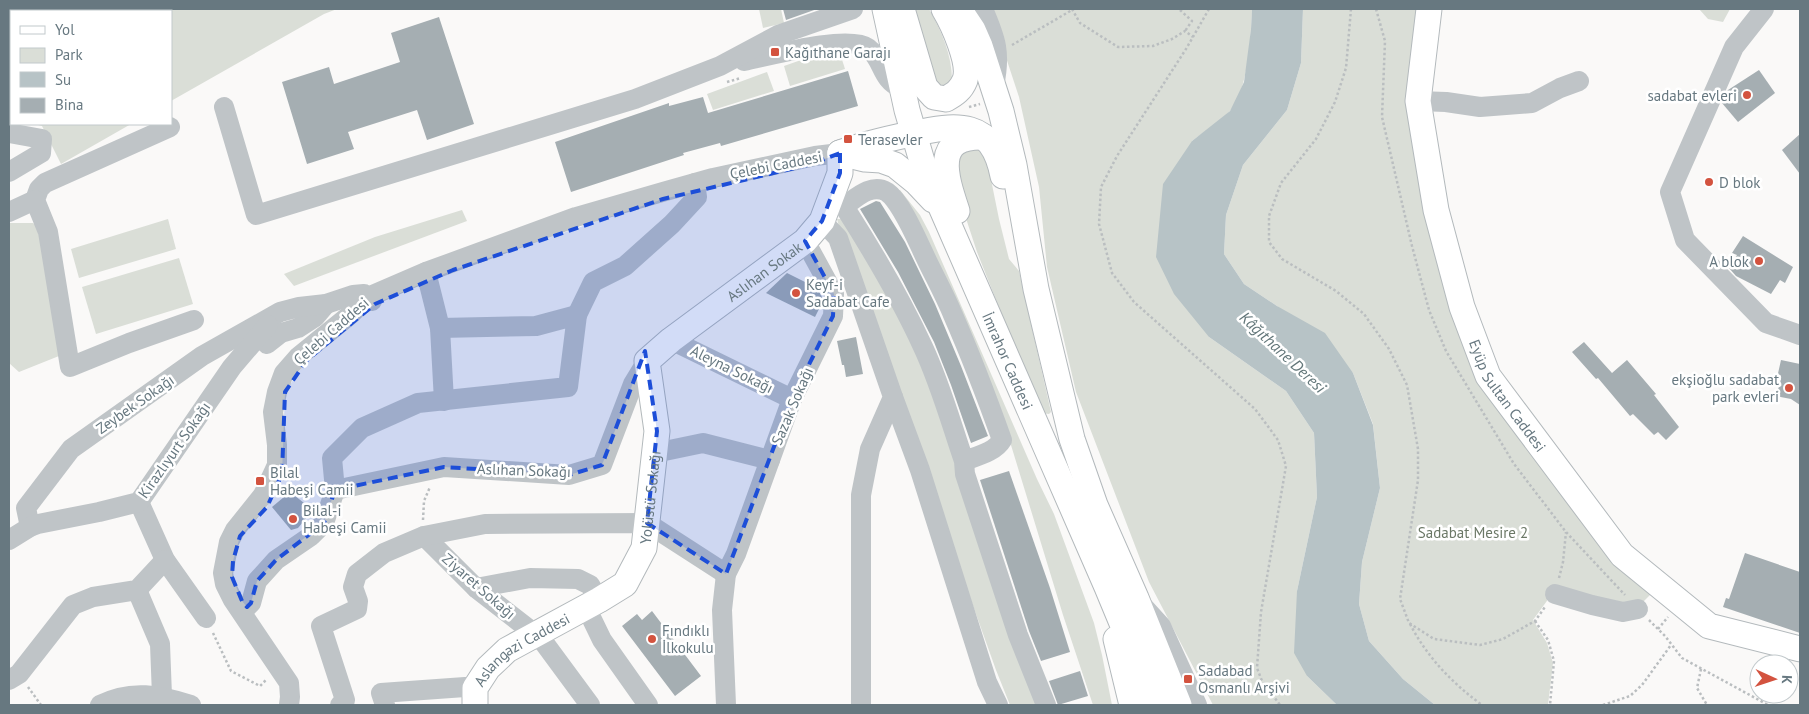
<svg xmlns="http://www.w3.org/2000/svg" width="1809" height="714" font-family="'PT Sans',sans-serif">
<rect width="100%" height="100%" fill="#faf9f8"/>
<g fill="#daded7">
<polygon points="9,9 74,9 61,11 11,11 11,21 9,21"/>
<polygon points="154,9 337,9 324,14 171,101 171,11 148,11"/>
<polygon points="759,9 781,9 784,23 763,28"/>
<path d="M906,9H929C941,30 952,55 952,80L941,92Z"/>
<path d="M990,9H1252C1251,36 1248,93 1229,112C1218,123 1204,132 1192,141L1209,337L1286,391L1314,433L1317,497L1297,591L1307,676L1337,705H1213L1149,582L1076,392L1047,267L1039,187L1019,97Z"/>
<polygon points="1303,9 1419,9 1409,123 1488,382 1658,587 1638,607 1552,594 1533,620 1547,643 1553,663 1548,705 1435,705 1403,679 1369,641 1359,604 1362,562 1380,488 1373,424 1353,373 1277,306 1244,284 1224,254 1226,215 1243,165 1287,110 1301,63"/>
<polygon points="1699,9 1730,9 1723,22 1708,19"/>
<polygon points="838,47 845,69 790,86 784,66"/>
<polygon points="767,72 774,91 713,110 707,94"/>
<polygon points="34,124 131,124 61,164 42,126"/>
<polygon points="961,149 980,150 986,155 999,219 1009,259 1019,271 1051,412 1049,414 1041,413 977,252 958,194 952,160"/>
<polygon points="900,190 920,215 929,232 1037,479 1054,514 1094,623 1102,655 1112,705 1093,705 1063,615 1007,432 897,192"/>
<polygon points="462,210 467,221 294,286 284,274 375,237"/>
<polygon points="168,219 176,249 79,278 71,249"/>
<polygon points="837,219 844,219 891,294 932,389 1037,705 1010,705 996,670 844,245"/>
<polygon points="9,223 33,223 37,226 64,354 19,372 9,363"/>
<polygon points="179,258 193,304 96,334 82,287"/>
</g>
<polygon fill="#b7c3c6" points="1252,9 1303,9 1301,63 1287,110 1243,165 1226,215 1224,254 1244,284 1277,306 1325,333 1353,373 1373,425 1380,488 1362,562 1359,604 1369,641 1403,679 1435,705 1337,705 1307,676 1294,653 1297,591 1317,497 1314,433 1286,391 1209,337 1174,294 1156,257 1163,184 1192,141 1230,111 1244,82 1251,29"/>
<g fill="#a5aeb2">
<polygon points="783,9 817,9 786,20"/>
<polygon points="439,17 474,124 427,140 417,110 348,132 354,149 307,164 282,82 329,67 334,84 400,62 391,33"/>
<polygon points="1759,70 1775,93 1738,122 1722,103 1728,90"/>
<polygon points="848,71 858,106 721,146 720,143 683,153 684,155 571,192 555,142 669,103 669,106 703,97 708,113"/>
<polygon points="1800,134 1800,174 1782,150"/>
<polygon points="876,201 880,202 905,242 935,304 961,366 988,436 971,443 951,385 934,342 898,272 860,209"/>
<polygon points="1743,236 1793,267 1785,283 1780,280 1771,294 1736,276 1729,268 1737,255 1732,253"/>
<polygon points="787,273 817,288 822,297 822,303 815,317 766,293"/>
<polygon points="856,337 863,374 846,377 844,365 842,365 837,341"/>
<polygon points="1584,342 1612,373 1627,360 1656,394 1654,395 1679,427 1666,440 1658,432 1654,435 1633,414 1630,416 1598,378 1596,379 1572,352"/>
<polygon points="1781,360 1800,364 1800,405 1791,399 1776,396 1781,379 1777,378"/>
<polygon points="1009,471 1050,588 1070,652 1041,661 1029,631 980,480"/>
<polygon points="290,492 313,510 298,528 291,530 272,507"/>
<polygon points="1745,553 1800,572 1800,633 1723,607 1726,598 1729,599"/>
<polygon points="652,611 701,676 675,696 622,626 637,614 642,620"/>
<polygon points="1080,671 1088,696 1058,705 1049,681"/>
</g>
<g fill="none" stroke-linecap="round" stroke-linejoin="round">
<defs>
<g id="major">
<path id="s1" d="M885,9L907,110L924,168L1107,587L1156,705"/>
<path d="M902,9L925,87L934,97L946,99C955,94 961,90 965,80C971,63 953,24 944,9"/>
<polyline points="959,9 973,30 980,46 1001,111 1014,165 1036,289 1072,439 1095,505 1136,598 1179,705"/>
<path id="s2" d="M1429,9L1418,101L1436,210L1462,307L1488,376L1622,555L1709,626L1800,649"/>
<polyline points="120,11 125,9"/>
<polyline points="9,48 11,48"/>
<path d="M840,153C864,144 887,139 911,134C957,124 992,119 1003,176"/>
<polyline points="840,153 865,159 881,160 895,165 916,182 933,200"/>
<path d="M957,211C946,178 931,135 984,137"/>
<polyline points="1116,639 1132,705"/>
<path id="s3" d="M475,705V688L488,668L507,650L599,600L625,584L644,548L657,431L647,361L671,340L805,241L822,221L840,173V153"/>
</g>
</defs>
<use href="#major" stroke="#b3b9bc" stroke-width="27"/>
<g stroke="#babec0" stroke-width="2.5" stroke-dasharray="2.5 2.5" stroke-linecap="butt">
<polyline points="1072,9 1080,23 1118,47 1153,46 1172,39 1185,31 1193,37"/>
<polyline points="1209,9 1186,49 1117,156 1101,187 1099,224 1112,273 1134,302 1255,409 1278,440 1286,466 1261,612 1257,668 1262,681 1280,705"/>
<polyline points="1351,9 1346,68 1335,102 1316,139 1281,183 1269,216 1269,242 1282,259 1336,291 1364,314 1389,349 1407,385 1418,449 1418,480 1400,599 1409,623 1434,639 1480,645 1503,639 1535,621 1545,607"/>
<polyline points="1376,9 1385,41 1382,117 1412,246 1429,310 1446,351 1514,464 1566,532 1625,595"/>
<polyline points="1180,10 1192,21 1185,31"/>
<polyline points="1012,45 1072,10"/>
<polyline points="727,82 741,78"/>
<polyline points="969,107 980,104"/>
<polyline points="423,520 424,501 430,487"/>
<polyline points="1559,578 1563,562 1566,532"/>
<polyline points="1649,620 1665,636 1682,658 1768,705"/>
<polyline points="1535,621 1548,640 1554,661 1550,705"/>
<path d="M1410,624C1427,657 1452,683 1482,705"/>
<polyline points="1658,629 1668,617"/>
<polyline points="213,633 231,671 260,686 267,679"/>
<polyline points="1701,669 1697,688 1707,705"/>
<polyline points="28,687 41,705"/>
<polyline points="1603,705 1630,696 1642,685 1671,645"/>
</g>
<g stroke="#bfc4c7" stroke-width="20">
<path d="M983,9C996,39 1001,53 994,86"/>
<polyline points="1764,9 1734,47 1670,192 1685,240 1766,323 1800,335"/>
<path d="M744,61C769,56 849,34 868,48C884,60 880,79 901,88"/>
<polyline points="1418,101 1446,102 1480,107 1532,103 1560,88 1579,81"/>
<polyline points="224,107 256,215 635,99 720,66 778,35 853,9"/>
<polyline points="170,127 45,183 39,189 35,200 48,232 70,367 129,343 194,320"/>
<polyline points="9,133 42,139 41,153 9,172"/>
<polyline points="9,212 35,200"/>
<polyline points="822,221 838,238 893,397 870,449 861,495 861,705"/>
<polyline points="426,272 440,328 444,401"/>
<polyline points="577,315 593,282 625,266 672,224 697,197 695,183"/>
<polyline points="671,340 792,399"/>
<polyline points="267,344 281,333 298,328 315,317 326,304"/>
<polyline points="893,397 920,470 987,682 998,705"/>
<polyline points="655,453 703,443 770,460"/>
<path d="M964,461C977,456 995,452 1002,440C987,398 971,356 953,315C944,293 932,272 922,250C915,235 900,201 887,192C872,183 857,197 846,205L847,211C875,255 901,299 923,347C940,383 951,423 964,461L965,474L1018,635L1046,705"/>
<polyline points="335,490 444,467 569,475 602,465 633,384 647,361"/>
<polyline points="139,502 165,560 206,618"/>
<polyline points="30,527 26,508 71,449 202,356 280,312 299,307 326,304 353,295 364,294 372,301"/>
<polyline points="424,536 476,588 535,634 545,644 590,705"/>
<polyline points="9,540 30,527 38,524 99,512 139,502 232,367 268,325"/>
<polyline points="476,588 530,578 578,579 590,585 599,600"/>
<polyline points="137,590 160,644 162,696"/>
<polyline points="1555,594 1592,605 1623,612 1638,609"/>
<polyline points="1142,605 1161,626 1197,705"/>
<polyline points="247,607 251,603 257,581 276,560 311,536 324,523 335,490 332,458 362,428 418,403 568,387 577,315 536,326 440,328"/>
<polyline points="586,607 602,640 648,705"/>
<polyline points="9,680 19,674 73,605 93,597 137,590 165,560"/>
<path d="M100,705C131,689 160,695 191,705"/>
<polyline points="289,705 290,697 289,683 233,600 225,584 223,573 229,542 235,530 263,495 277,465 277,445 273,412 277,392 284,373 298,357 351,314 368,297 426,272 576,217 666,191 713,178 815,156 840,153"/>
<polyline points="340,705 345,700 321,626 357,609 358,601 353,587 357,574 384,553 424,536 485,524 647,523 726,574"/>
<polyline points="385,705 381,693 465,687 475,688"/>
<polyline points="726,705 722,610 726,574 736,554 792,399 833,316 834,294 805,241"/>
</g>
<use href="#major" stroke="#fff" stroke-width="25"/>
</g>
<path fill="#1d4ed8" fill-opacity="0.2" stroke="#1d4ed8" stroke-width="4" stroke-dasharray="10 6" stroke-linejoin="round" d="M840,153V173L822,221L805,241L834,294L833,316L792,399L726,574L647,523L657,431L645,351L602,465L569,475L444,467L335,490L324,523L276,560L257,581L251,603L247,607L242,601L232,577L233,561L240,536L267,507L282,474L285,392L307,360L375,304L453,270L663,199L812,164Z"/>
<g fill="#d3533f" stroke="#fff" stroke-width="2">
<rect x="770" y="47" width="10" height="10" rx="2.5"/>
<circle cx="1747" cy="95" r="5"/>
<rect x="843" y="134" width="10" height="10" rx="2.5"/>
<circle cx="1709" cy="182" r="5"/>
<circle cx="1759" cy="261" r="5"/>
<circle cx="796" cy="293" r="5"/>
<circle cx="1789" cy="388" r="5"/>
<rect x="255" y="476" width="10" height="10" rx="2.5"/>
<circle cx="293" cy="519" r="5"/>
<circle cx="652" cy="639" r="5"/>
<rect x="1183" y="674" width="10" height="10" rx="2.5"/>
</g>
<g text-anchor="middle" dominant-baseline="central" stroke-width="5" stroke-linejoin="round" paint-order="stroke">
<g font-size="15" fill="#677880" stroke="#fff" text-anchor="start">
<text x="785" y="52">Kağıthane Garajı</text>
<text x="1737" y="95" text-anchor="end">sadabat evleri</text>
<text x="858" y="139">Terasevler</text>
<text x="1719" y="182">D blok</text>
<text x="1749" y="261" text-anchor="end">A blok</text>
<text x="806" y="284">Keyf-i<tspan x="806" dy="17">Sadabat Cafe</tspan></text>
<text x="1779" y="379" text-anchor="end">ekşioğlu sadabat<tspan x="1779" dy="17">park evleri</tspan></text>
<text x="270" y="472">Bilal<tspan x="270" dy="17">Habeşi Camii</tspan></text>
<text x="303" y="510">Bilal-i<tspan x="303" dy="17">Habeşi Camii</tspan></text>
<text x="662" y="630">Fındıklı<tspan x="662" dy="17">İlkokulu</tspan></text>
<text x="1198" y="670">Sadabad<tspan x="1198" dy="17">Osmanlı Arşivi</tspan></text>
</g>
<g font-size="15" fill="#677880" stroke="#fff">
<text transform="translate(776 165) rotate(-11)">Çelebi Caddesi</text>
<text stroke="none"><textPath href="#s3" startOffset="579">Aslıhan Sokak</textPath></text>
<text transform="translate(331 331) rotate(-41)">Çelebi Caddesi</text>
<text stroke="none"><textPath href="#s1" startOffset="374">İmrahor Caddesi</textPath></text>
<text transform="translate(732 369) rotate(26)">Aleyna Sokağı</text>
<text stroke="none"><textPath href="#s2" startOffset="404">Eyüp Sultan Caddesi</textPath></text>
<text transform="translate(135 404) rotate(-35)">Zeybek Sokağı</text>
<text transform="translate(792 406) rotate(-67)">Sazak Sokağı</text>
<text transform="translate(174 450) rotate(-55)">Kirazlıyurt Sokağı</text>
<text transform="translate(524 470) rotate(2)">Aslıhan Sokağı</text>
<text stroke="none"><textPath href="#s3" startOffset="294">Yolüstü Sokağı</textPath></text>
<text transform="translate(479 586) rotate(41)">Ziyaret Sokağı</text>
<text stroke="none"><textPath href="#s3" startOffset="79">Aslangazi Caddesi</textPath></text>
</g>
<g font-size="15" fill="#6b7866" stroke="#fff">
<text x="1473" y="532">Sadabat Mesire 2</text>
</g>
<g font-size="16" font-style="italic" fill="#627679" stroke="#fff">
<text transform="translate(1283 352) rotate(43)">Kâğıthane Deresi</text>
</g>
</g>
<rect width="1809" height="714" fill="none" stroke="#677880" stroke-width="20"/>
<rect x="10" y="10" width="162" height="115" fill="#ffffff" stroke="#c2c9cc"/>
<rect x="20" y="26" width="25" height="8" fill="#ffffff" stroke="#c2c9cc"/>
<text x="55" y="35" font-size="15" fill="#677880">Yol</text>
<rect x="20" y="48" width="25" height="15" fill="#daded7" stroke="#c2c9cc"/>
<text x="55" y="60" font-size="15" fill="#677880">Park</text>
<rect x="20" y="72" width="25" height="15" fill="#b7c3c6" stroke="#c2c9cc"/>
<text x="55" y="85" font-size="15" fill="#677880">Su</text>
<rect x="20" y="98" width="25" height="15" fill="#a5aeb2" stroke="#c2c9cc"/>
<text x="55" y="110" font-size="15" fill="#677880">Bina</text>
<g transform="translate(1774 679) rotate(93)"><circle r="24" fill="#ffffff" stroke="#c2c9cc"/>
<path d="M0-4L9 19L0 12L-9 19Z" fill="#d3533f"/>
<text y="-8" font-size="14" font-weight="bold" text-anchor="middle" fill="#677880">K</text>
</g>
</svg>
